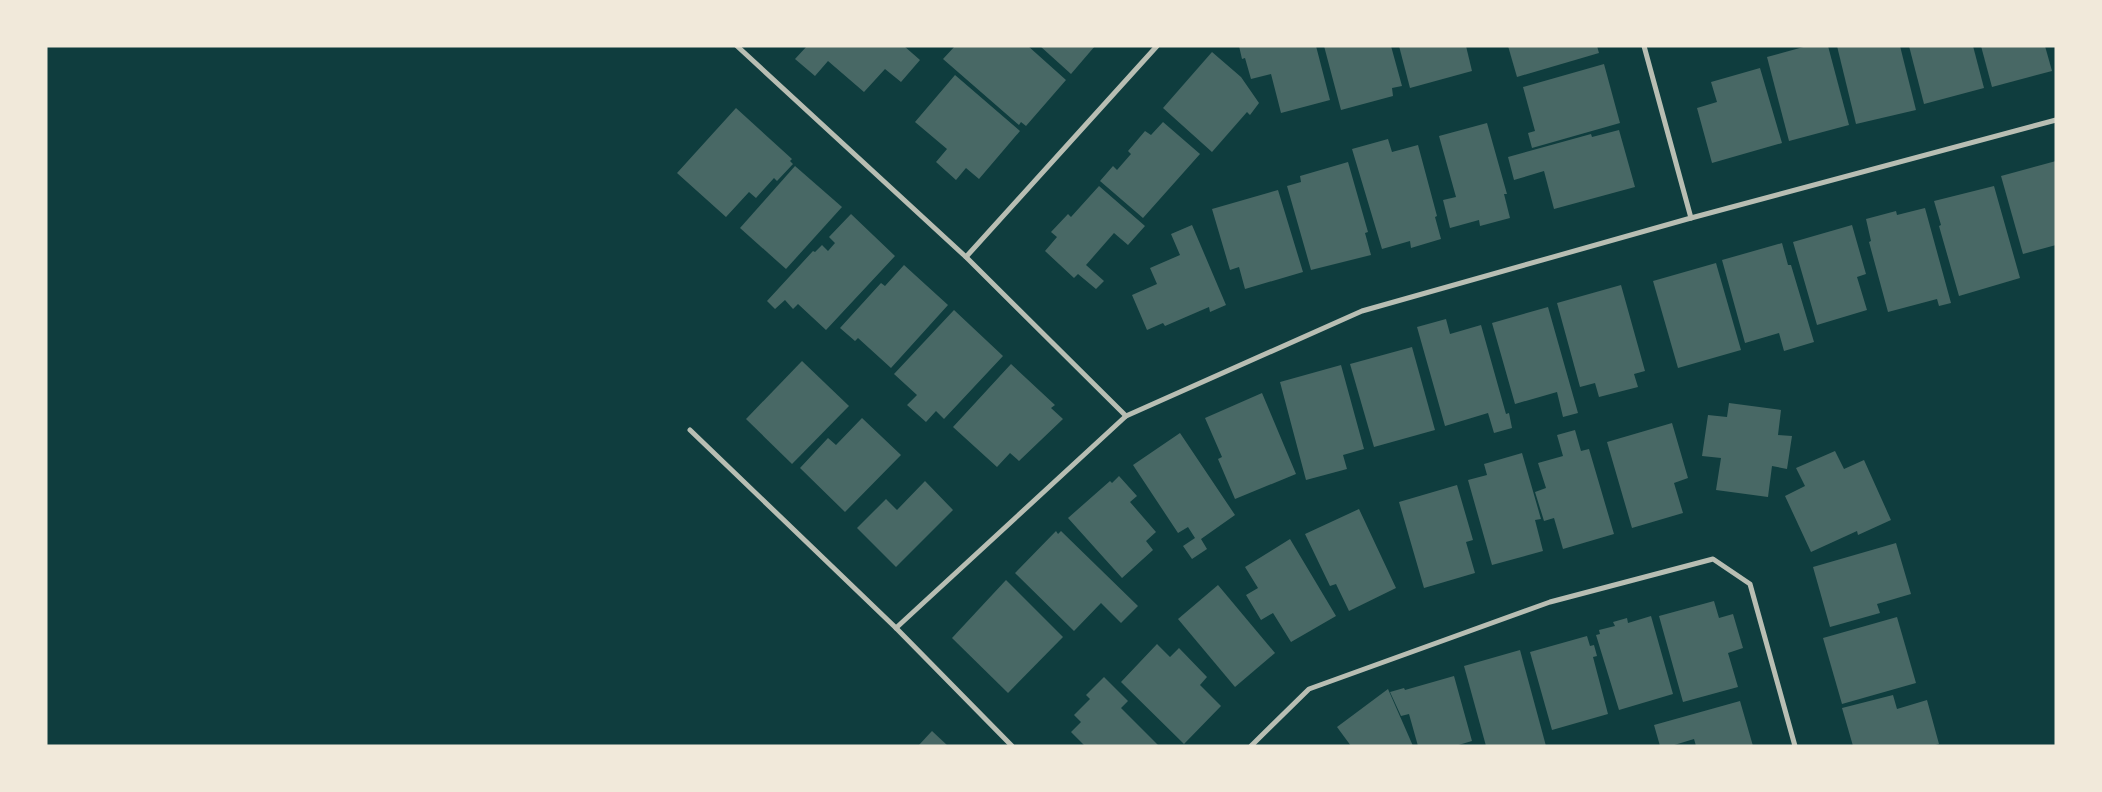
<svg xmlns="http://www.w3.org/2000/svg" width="2102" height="792" font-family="'IBM Plex Sans',sans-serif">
<rect width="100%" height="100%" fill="#0f3d3e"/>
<g fill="#486865">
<polygon points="807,46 904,46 920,60 901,82 885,69 864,92 828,61 815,76 795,59"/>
<polygon points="955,46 1028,46 1066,80 1026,126 1021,122 1019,125 943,59"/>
<polygon points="1040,46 1095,46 1071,74"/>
<polygon points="1239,46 1316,46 1330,100 1281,113 1271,74 1251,79 1245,58 1242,59"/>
<polygon points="1324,46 1391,46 1402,86 1392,88 1393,96 1341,110"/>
<polygon points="1399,46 1466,46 1472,71 1410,88"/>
<polygon points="1508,46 1597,46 1599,53 1517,77"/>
<polygon points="1807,46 1828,46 1849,125 1789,141 1767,57"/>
<polygon points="1837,46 1900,46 1916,110 1856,124"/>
<polygon points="1909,46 1973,46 1984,88 1924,104"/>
<polygon points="1981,46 2045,46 2052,71 1992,87"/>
<polygon points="1212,52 1241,77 1259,103 1250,115 1247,112 1212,152 1163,108"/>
<polygon points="1604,64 1620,123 1532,148 1528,133 1535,131 1523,87"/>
<polygon points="1760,68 1782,143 1712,163 1697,108 1717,102 1711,82"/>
<polygon points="955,75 1020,131 979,179 966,168 956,180 936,162 947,149 915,122"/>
<polygon points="736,108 792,159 790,161 793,164 777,181 774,178 756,198 749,192 726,217 677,173"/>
<polygon points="1163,122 1200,154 1143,218 1100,181 1113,166 1117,170 1131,154 1128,151 1145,131 1151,135"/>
<polygon points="1487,123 1507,194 1504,194 1510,218 1480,226 1479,220 1450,228 1443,200 1456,197 1439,136"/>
<polygon points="1619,130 1635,187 1554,209 1544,171 1514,180 1508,157 1591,134 1592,137"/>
<polygon points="1388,139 1392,152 1418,145 1437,216 1435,217 1441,239 1411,248 1410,241 1382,249 1352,149"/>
<polygon points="2056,161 2056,245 2023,254 2001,176"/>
<polygon points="1348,162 1368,232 1365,233 1371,255 1311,270 1287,186 1301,182 1300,176"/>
<polygon points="795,166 842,207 786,269 740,228"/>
<polygon points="1099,186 1145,226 1128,245 1114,233 1086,265 1104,281 1096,289 1078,274 1074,278 1045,251 1057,237 1051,232 1068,214 1071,217"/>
<polygon points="1994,186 2020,278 1959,296 1939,226 1941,225 1934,201"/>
<polygon points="1278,190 1303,272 1245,289 1239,267 1230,270 1212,209"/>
<polygon points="1925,208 1951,303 1939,306 1937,299 1888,312 1869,242 1871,241 1866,219 1896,211 1897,215"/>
<polygon points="851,214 895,256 826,330 798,304 793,309 785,300 775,309 767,301 813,251 815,252 822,245 828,251 835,243 829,237"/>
<polygon points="1192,225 1226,305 1210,312 1209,307 1165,326 1163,323 1147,330 1132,295 1157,284 1150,268 1180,255 1171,234"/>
<polygon points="1852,225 1866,274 1857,277 1867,310 1817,325 1793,242"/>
<polygon points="1782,243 1788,265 1791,265 1814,342 1784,351 1779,333 1745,343 1722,260"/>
<polygon points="1716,263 1741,350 1678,368 1653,281"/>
<polygon points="904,265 948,305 891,368 858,338 855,341 840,328 881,283 885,286"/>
<polygon points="1621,285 1645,371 1634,374 1638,387 1599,397 1595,383 1580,387 1557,303"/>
<polygon points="1548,307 1578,413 1563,417 1557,392 1515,404 1492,323"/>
<polygon points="954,310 1003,356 944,419 936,411 926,422 907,405 917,395 894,374"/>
<polygon points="1446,319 1450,334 1481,325 1506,414 1509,413 1512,428 1494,433 1488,413 1445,426 1417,327"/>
<polygon points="1412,347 1435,430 1374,447 1350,364"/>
<polygon points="802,361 849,406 792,464 746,419"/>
<polygon points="1011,364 1055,405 1051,408 1063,419 1019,461 1010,453 997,467 953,427"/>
<polygon points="1341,365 1364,449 1343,455 1347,469 1306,480 1280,382"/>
<polygon points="1262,393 1296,474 1235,499 1218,459 1222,457 1205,418"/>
<polygon points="1729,403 1781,410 1778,435 1792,436 1787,469 1772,466 1768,497 1716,490 1721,458 1702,456 1708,415 1727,417"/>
<polygon points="862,418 901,455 845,512 800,468 828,438 836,445"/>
<polygon points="1672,423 1688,478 1674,483 1683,513 1632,528 1607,442"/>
<polygon points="1575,430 1581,451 1589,449 1614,534 1563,549 1554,518 1544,521 1535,492 1546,488 1538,463 1563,456 1557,435"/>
<polygon points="1180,433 1235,515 1201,539 1207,549 1192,559 1183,546 1195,538 1188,527 1178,533 1133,465"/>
<polygon points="1835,451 1844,469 1864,460 1891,520 1858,535 1857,531 1811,552 1785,496 1805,486 1796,468"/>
<polygon points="1522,453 1541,519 1535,520 1543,551 1492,565 1468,480 1487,475 1484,464"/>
<polygon points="1119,476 1137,496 1130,502 1156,532 1146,541 1153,550 1122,578 1068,518 1110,481 1112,483"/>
<polygon points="925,481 953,510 896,567 857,528 886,499 897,510"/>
<polygon points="1457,485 1473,540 1466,542 1475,573 1424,588 1399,502"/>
<polygon points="1359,509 1396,588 1349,611 1336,584 1330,586 1305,534"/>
<polygon points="1056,531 1058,534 1061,531 1138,606 1121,623 1101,603 1074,631 1015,573"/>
<polygon points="1290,539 1336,616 1291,642 1273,613 1261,620 1246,595 1258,588 1245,567"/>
<polygon points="1896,543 1911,594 1877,604 1880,613 1830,627 1813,567"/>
<polygon points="1006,580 1063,637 1008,693 952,638"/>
<polygon points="1218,585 1275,653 1235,687 1178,619"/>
<polygon points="1714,601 1719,618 1733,614 1743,648 1728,653 1738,687 1683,702 1659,616"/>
<polygon points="1651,616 1673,694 1619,710 1596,635 1600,634 1599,630 1615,626 1613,622 1627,618 1628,623"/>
<polygon points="1897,617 1916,683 1842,704 1823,638"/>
<polygon points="1587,636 1590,646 1594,645 1597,656 1593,657 1608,714 1552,730 1530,652"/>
<polygon points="1157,644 1170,657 1179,648 1207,677 1200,685 1221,706 1184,744 1121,682"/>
<polygon points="1520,650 1546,746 1486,746 1464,666"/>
<polygon points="1454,676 1472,741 1455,746 1418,746 1409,714 1401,716 1390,692 1404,688 1405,690"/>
<polygon points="1104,677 1128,701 1121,708 1159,746 1082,746 1084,745 1071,732 1081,722 1074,715 1090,699 1086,695"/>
<polygon points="1388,689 1413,746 1351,746 1337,727"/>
<polygon points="1893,695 1897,709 1927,700 1939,744 1932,746 1853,746 1842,708"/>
<polygon points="1740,701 1753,746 1696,746 1694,739 1671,746 1660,746 1654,725"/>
<polygon points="932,731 948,746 918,746"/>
</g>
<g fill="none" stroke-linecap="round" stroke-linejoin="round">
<g stroke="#b8beb3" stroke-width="5">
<polyline points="737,46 966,257 1126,416"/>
<polyline points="1644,46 1691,218"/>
<polyline points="966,257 1157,46"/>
<polyline points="690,430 896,628 1012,746"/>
<polyline points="896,628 1126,416 1362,311 1691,218 2056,120"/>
<polyline points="1251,746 1309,689 1550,602 1713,559 1750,584 1795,746"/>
</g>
</g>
<rect width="2102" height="792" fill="none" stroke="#f1e9da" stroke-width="95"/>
</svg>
